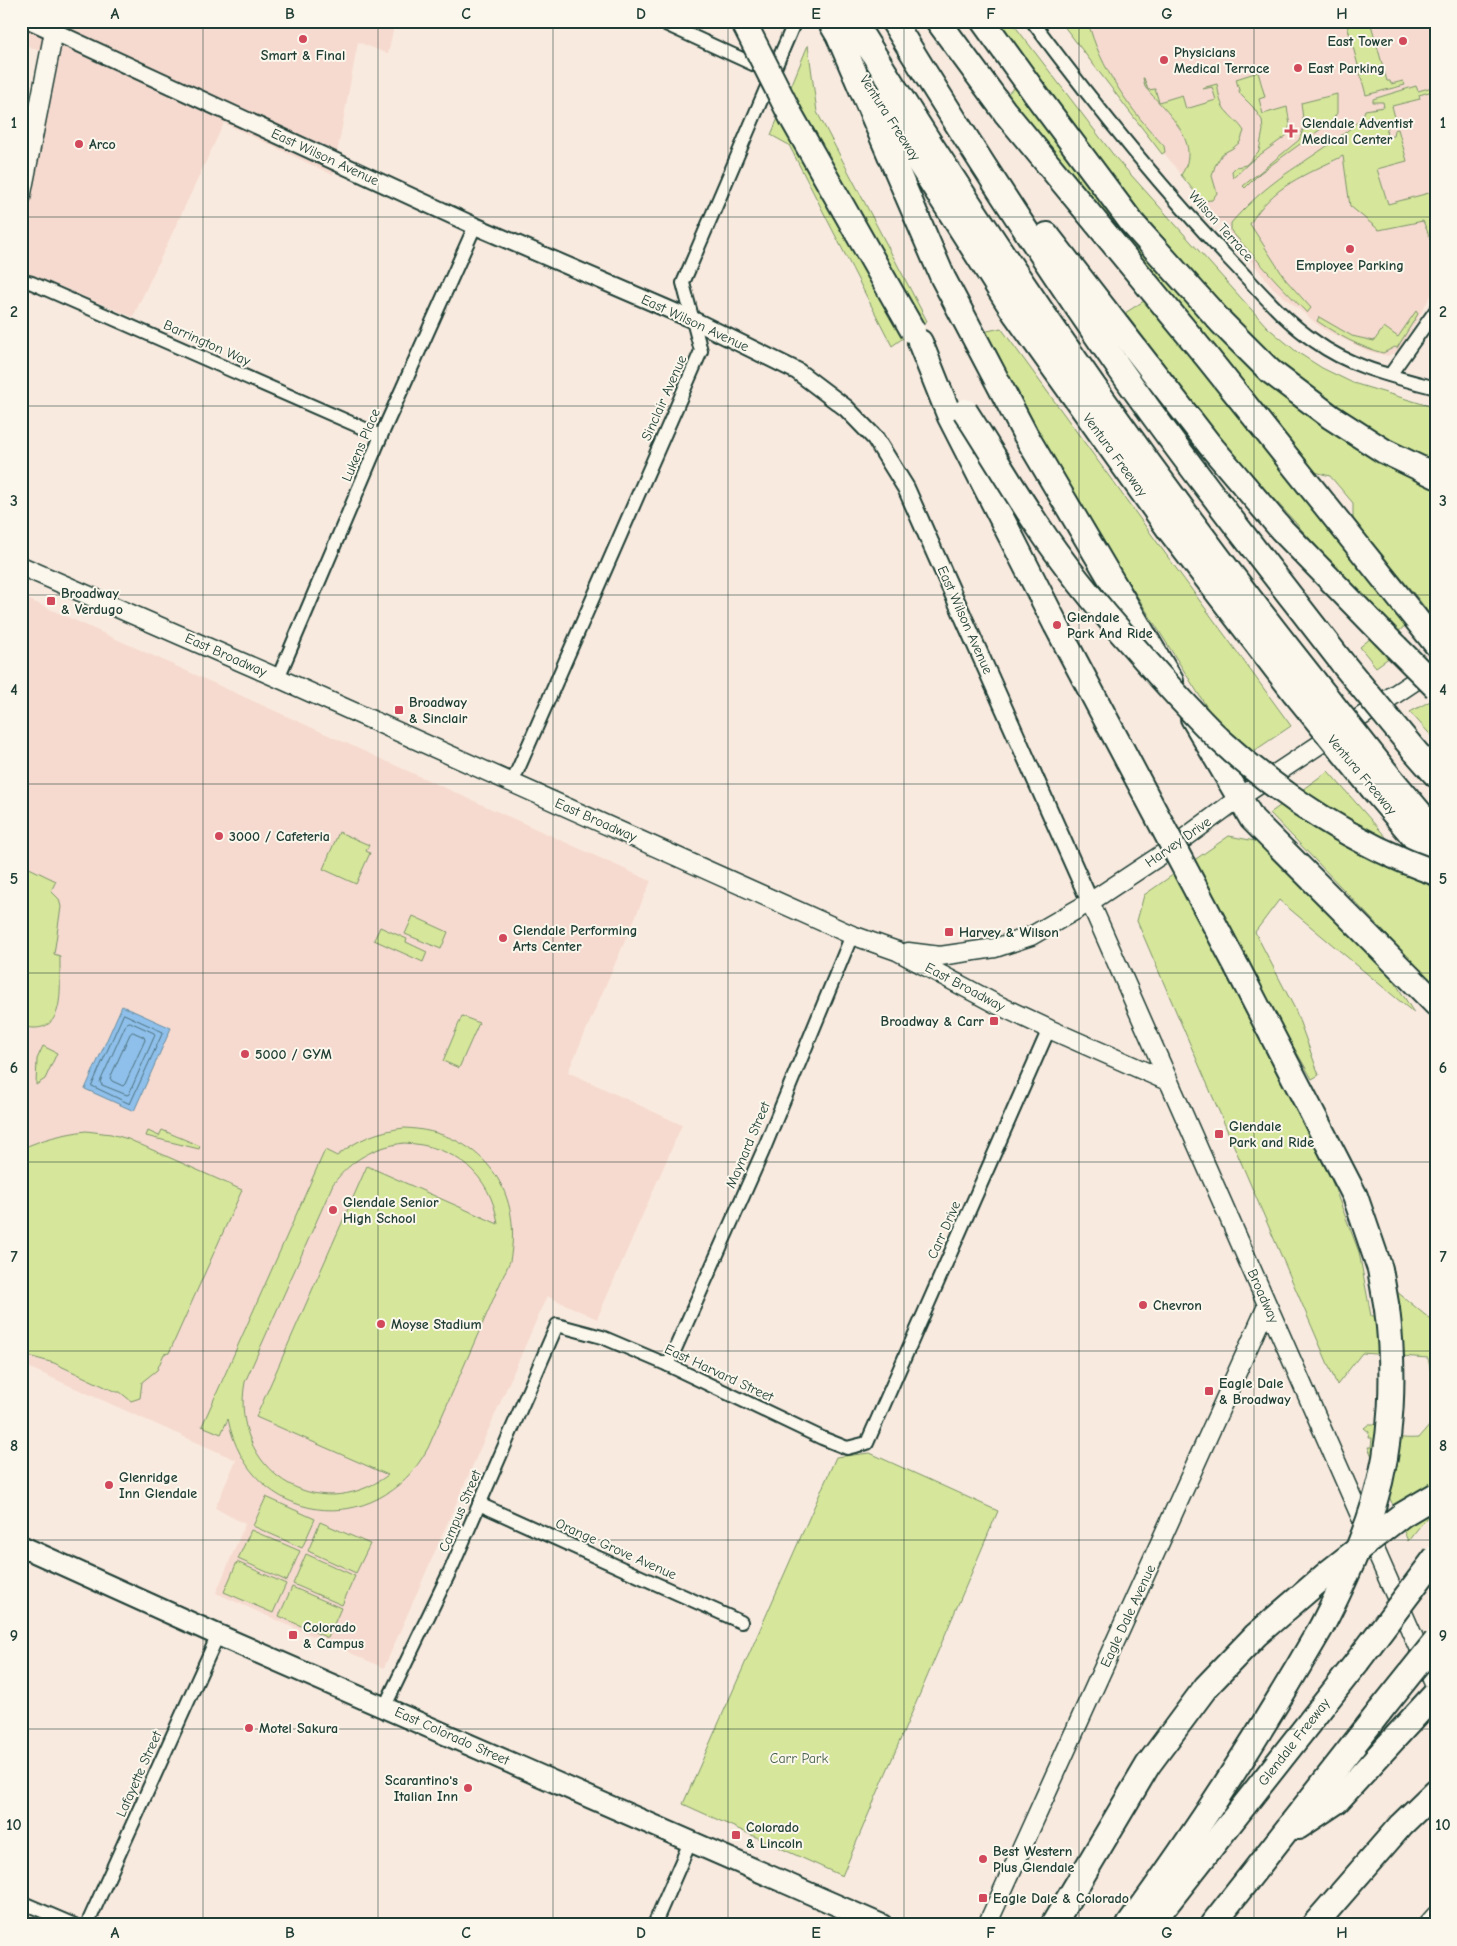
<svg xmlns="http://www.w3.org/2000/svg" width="1457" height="1946" font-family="'Comic Neue',sans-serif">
<rect width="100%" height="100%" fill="#f9eadf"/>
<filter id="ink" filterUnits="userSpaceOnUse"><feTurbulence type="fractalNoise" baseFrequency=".02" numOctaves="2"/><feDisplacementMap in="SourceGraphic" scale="10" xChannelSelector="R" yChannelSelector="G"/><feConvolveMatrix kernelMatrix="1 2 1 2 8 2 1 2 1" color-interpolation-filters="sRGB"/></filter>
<g filter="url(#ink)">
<g fill="#f6dacf">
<polygon points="21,21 395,21 388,54 358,42 333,175 224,123 133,317 21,270 21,163 44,53 21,43"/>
<polygon points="1061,21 1436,21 1436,287 1399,350 1388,356 1368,351 1323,329 1273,288 1092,64"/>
<polygon points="21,596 651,881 568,1072 682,1125 597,1319 547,1296 384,1668 216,1593 245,1524 215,1508 236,1460 21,1364"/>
</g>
<g fill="#d6e79b" stroke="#7a9268" fill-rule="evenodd">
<polygon points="998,21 1011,21 1115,157 1267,327 1297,352 1322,368 1353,383 1436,408 1436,461 1382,438 1326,402 1247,334 1141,212 1031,69"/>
<path d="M1060,21H1088C1099,67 1132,112 1164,146L1165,152L1162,154Z"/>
<polygon points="1346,21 1370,21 1387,81 1390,81 1391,84 1403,81 1405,85 1366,95"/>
<polygon points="808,45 817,112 927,321 892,346 789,145 771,135"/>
<polygon points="1258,72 1265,97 1259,99 1263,114 1287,107 1290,125 1286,136 1250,162 1233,178 1232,171 1236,167 1246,165 1259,151 1263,130 1262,120 1253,107 1240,94 1236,79"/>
<path d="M1143,78H1144L1148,90L1155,89L1159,102L1182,95L1186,109L1216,100L1212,87L1203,89L1202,88L1217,84C1219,94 1220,106 1228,113C1234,120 1239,123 1244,131L1240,142L1233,148L1222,154L1215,166L1212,176L1217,193L1212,200L1202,201L1181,175C1204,142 1165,111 1145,87Z"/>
<path d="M1416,86L1418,91L1436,86V90L1419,95L1420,99L1392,106L1396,121C1388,124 1385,129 1387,137L1393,136L1394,130L1398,129L1407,161L1377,169L1388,204L1436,191V252L1423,221L1379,230L1350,206L1343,156C1305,175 1272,186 1250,224L1286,280L1311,308L1307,313L1277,282L1231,231V223C1244,208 1260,193 1276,181C1293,167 1363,127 1365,110L1384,107L1383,102H1373V99Z"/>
<polygon points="1015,87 1235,355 1294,403 1436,485 1436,611 1428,612 1420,601 1353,519 1353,503 1330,476 1315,472 1278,424 1070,176 1006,95"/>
<polygon points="1337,94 1337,113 1332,121 1260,173 1245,188 1243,186 1299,140 1304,127 1301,103"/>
<polygon points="1147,299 1287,473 1405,626 1398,632 1320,550 1230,450 1125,313"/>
<path d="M1416,311L1418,314L1397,348L1395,347L1383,353C1359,347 1338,335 1317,321L1319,317L1352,336L1374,341L1384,327L1398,337Z"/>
<polygon points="1001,328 1291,726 1251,753 1223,733 1058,470 983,332"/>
<polygon points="1371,638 1390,657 1376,667 1360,647"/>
<polygon points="1436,698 1436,741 1410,712"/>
<polygon points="1328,771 1436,894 1436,986 1270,813"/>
<polygon points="339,832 369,845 366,851 370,853 356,884 323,869"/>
<polygon points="1229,836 1255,841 1385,966 1414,1013 1279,900 1255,932 1295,1009 1319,1075 1312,1079 1225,927 1207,937 1331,1179 1359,1252 1371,1316 1397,1315 1396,1291 1436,1324 1436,1388 1434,1388 1428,1358 1362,1353 1337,1385 1137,921 1144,895"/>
<path d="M21,864L56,881L51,891L59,899L61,907L54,954L60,956C59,986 69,1039 21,1026Z"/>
<polygon points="413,916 448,932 441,949 405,934"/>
<polygon points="380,927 407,939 406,942 427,952 423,962 374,940"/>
<polygon points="462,1016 479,1023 459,1068 443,1061"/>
<polygon points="43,1046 57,1053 45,1079 36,1085 37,1059"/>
<path d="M404,1128C479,1131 524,1187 510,1261L428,1448C377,1543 249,1525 228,1419L221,1434L202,1426L325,1150L337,1156C357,1139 379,1131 404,1128ZM404,1143C454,1145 491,1174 498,1224L367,1166L256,1417L388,1475C316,1528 229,1468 245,1382L333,1184C352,1159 374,1147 404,1143Z"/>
<polygon points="162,1130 200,1146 199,1149 146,1136 148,1131 159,1136"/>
<path d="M86,1131L111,1134L128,1139L242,1190L169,1353L164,1354L157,1370L142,1382L140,1398L131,1401L120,1392H116L54,1363L21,1354V1149C42,1139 63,1134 86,1131Z"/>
<path d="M1436,1421V1506L1408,1541L1368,1447H1371L1372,1438H1368L1369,1432L1364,1428L1369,1424H1375C1387,1438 1402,1439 1419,1438L1430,1425Z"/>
<polygon points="870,1453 998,1511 842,1876 683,1804 836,1457"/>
<polygon points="266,1497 315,1519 302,1548 253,1526"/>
<polygon points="320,1522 370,1544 356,1573 308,1551"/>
<polygon points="251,1530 300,1551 287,1581 238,1559"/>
<polygon points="306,1554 355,1576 342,1605 293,1584"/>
<polygon points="237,1562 286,1584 273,1613 224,1592"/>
<polygon points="292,1587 341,1608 328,1638 279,1616"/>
</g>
<polygon fill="#8fc0eb" stroke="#628ca2" points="122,1006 171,1028 134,1111 85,1089"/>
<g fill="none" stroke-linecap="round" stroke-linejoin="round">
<g stroke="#4c717d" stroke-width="1">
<polygon points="124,1014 163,1032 130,1104 92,1086"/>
<polygon points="130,1022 154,1033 155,1035 129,1094 127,1095 102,1085 100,1082 126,1024"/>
<polygon points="133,1032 144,1037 145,1040 125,1084 123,1086 112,1081 110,1078 130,1034"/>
</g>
<defs>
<g id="minor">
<polyline points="659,21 766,70"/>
<path d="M1032,21C1094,104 1159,186 1231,261C1258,289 1283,320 1316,342C1350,367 1395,377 1436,388"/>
<polyline points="21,280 32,283 381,436"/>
<polyline points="1390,375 1436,310"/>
<polyline points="278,678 381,436 475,226"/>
<polyline points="512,783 701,351 683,283 795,21"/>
<polyline points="668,1365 763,1151 852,935"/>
<polyline points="479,1504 741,1622"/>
<polyline points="385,1706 452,1567 557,1325 602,1337 668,1365 822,1438 847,1448 867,1443 1049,1029"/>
<polyline points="21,1902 75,1925"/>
<polyline points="87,1925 218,1635"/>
<polyline points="654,1925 691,1840"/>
</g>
<polyline id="tertiary" points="31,21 475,226 691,319 797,371 846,408 875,438 906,488 1090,902"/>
<g id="secondary">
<polyline points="21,198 56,21"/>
<polyline points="21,566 278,678 852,935 897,951 996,1004 1049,1029 1167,1081"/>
<polyline points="1090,902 1436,1688"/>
<polyline points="908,952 940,956 995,948 1031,936 1090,902 1167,851 1239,798 1436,667"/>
<polyline points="987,1925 1267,1306"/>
<polyline points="1427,1925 1436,1915"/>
</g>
<polyline id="primary" points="21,1546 218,1635 882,1925"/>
<g id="motorway">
<polyline points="830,21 849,53"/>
<path d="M853,21C994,250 1147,471 1314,681"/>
<path d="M893,21C966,140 1042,258 1122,372C1193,472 1269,568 1344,665"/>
<polyline points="938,21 1005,112 1207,357 1436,644"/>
<polyline points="983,21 1037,96 1132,223 1221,322 1270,371 1331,417 1384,451 1436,476"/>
<polyline points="840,39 943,278 1025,434 1171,681"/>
<polyline points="879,100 1014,312 1171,532 1294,692"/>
<polyline points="1047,235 1209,444 1282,530 1396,647"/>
<polyline points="920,342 950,417 1056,625"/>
<polyline points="1193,718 1252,819 1436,1004"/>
<polyline points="1414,750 1436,775"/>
<polyline points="1388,775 1436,832"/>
<polyline points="1373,789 1436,863"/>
<polyline points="1237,967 1355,1196 1380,1269 1387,1309"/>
<polyline points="1298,1827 1337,1801 1436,1693"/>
<path d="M1129,1925C1199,1829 1263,1729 1322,1626"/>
<polyline points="1150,1925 1357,1662"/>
<polyline points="1212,1925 1380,1711"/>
<polyline points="1314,1925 1401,1825 1436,1791"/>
</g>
</defs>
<use href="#minor" stroke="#1f3d34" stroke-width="16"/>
<use href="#tertiary" stroke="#1f3d34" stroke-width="20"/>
<use href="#secondary" stroke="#1f3d34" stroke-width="21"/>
<use href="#primary" stroke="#1f3d34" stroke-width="24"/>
<use href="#motorway" stroke="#1f3d34" stroke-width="28"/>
<use href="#minor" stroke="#fbf7ec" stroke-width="12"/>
<use href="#tertiary" stroke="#fbf7ec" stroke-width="16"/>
<use href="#secondary" stroke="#fbf7ec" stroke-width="18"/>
<use href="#primary" stroke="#fbf7ec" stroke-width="20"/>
<use href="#motorway" stroke="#fbf7ec" stroke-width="24"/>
<defs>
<g id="motorway-bridge">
<polyline points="743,21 791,116 913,331"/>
<path d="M965,411C989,448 1011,486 1036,523C1065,567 1099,608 1134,647C1161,678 1189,710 1219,739C1281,796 1356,845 1436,873"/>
<polyline points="1056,625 1237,967"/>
<polyline points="1396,647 1436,687"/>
<polyline points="1344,665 1414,750"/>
<polyline points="1314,681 1388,775"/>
<polyline points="1294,692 1373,789"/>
<path d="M1322,1626C1342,1587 1361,1547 1374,1504C1393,1443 1395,1372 1387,1309"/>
<polyline points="1357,1662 1436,1557"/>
<polyline points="1380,1711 1436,1641"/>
<polyline points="1053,1925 1148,1765 1206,1687 1256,1635 1329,1572 1402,1515 1436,1495"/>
</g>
</defs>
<use href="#motorway-bridge" stroke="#1f3d34" stroke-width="28" stroke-linecap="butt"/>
<use href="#motorway-bridge" stroke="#fbf7ec" stroke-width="24"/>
</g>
</g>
<path fill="none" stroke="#1f3d34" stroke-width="1" stroke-opacity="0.55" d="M203,21V1925M378,21V1925M553,21V1925M728,21V1925M904,21V1925M1079,21V1925M1254,21V1925M21,217H1436M21,406H1436M21,595H1436M21,784H1436M21,973H1436M21,1162H1436M21,1351H1436M21,1540H1436M21,1729H1436"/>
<g fill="#d1495b" stroke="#fbf7ec" stroke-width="2">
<circle cx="303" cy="39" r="5"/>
<circle cx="1403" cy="41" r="5"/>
<circle cx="1164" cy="60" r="5"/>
<circle cx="1298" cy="68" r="5"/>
<path d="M1288.5 123.5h5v5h5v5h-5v5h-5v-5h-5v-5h5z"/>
<circle cx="79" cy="144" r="5"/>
<circle cx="1350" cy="249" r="5"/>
<rect x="46" y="596" width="10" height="10" rx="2.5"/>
<circle cx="1057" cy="625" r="5"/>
<rect x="394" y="705" width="10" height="10" rx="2.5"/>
<circle cx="219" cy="836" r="5"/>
<rect x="944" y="927" width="10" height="10" rx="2.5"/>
<circle cx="503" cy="938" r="5"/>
<rect x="989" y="1016" width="10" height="10" rx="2.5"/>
<circle cx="245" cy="1054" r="5"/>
<rect x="1214" y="1129" width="10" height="10" rx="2.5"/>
<circle cx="333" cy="1210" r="5"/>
<circle cx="1143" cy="1305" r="5"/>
<circle cx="381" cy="1324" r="5"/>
<rect x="1204" y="1386" width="10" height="10" rx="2.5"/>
<circle cx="109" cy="1485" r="5"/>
<rect x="288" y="1630" width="10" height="10" rx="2.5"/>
<circle cx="249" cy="1728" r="5"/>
<circle cx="468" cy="1788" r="5"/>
<rect x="731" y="1830" width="10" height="10" rx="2.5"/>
<circle cx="983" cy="1859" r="5"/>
<rect x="978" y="1893" width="10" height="10" rx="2.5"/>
</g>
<g text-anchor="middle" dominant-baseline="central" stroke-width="4" stroke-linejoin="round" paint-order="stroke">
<g font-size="14" font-weight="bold" fill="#1f3d34" stroke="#fbf7ec" text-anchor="start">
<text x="1393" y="41" text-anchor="end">East Tower</text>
<text x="1174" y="52">Physicians<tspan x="1174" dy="16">Medical Terrace</tspan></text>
<text x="303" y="55" text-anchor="middle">Smart &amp; Final</text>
<text x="1308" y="68">East Parking</text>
<text x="1302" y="123">Glendale Adventist<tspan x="1302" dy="16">Medical Center</tspan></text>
<text x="89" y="144">Arco</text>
<text x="1350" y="265" text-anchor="middle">Employee Parking</text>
<text x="61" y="593">Broadway<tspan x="61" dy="16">&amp; Verdugo</tspan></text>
<text x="1067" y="617">Glendale<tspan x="1067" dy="16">Park And Ride</tspan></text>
<text x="409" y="702">Broadway<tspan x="409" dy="16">&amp; Sinclair</tspan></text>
<text x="229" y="836">3000 / Cafeteria</text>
<text x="513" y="930">Glendale Performing<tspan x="513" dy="16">Arts Center</tspan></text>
<text x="959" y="932">Harvey &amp; Wilson</text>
<text x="984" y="1021" text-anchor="end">Broadway &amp; Carr</text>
<text x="255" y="1054">5000 / GYM</text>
<text x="1229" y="1126">Glendale<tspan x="1229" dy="16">Park and Ride</tspan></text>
<text x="343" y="1202">Glendale Senior<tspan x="343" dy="16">High School</tspan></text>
<text x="1153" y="1305">Chevron</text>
<text x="391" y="1324">Moyse Stadium</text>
<text x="1219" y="1383">Eagle Dale<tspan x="1219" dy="16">&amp; Broadway</tspan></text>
<text x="119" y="1477">Glenridge<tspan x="119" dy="16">Inn Glendale</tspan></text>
<text x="303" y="1627">Colorado<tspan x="303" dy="16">&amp; Campus</tspan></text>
<text x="259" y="1728">Motel Sakura</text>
<text x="458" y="1780" text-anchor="end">Scarantino's<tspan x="458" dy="16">Italian Inn</tspan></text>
<text x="746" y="1827">Colorado<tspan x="746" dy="16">&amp; Lincoln</tspan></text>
<text x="993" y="1851">Best Western<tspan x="993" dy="16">Plus Glendale</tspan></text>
<text x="993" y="1898">Eagle Dale &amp; Colorado</text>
</g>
<g font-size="14" fill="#1f3d34" stroke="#fbf7ec">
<text transform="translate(890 118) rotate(57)">Ventura Freeway</text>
<text transform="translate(325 157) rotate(25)">East Wilson Avenue</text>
<text transform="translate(1221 226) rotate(48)">Wilson Terrace</text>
<text transform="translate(695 323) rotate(25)">East Wilson Avenue</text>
<text transform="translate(207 343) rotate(24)">Barrington Way</text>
<text transform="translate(664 398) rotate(-66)">Sinclair Avenue</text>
<text transform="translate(361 445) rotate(-67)">Lukens Place</text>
<text transform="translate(1115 455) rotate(54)">Ventura Freeway</text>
<text transform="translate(965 620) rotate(66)">East Wilson Avenue</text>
<text transform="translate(226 655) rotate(24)">East Broadway</text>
<text transform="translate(1362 775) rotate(50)">Ventura Freeway</text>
<text transform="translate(596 820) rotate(24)">East Broadway</text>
<text transform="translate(1178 842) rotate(-35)">Harvey Drive</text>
<text transform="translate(965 987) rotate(28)">East Broadway</text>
<text transform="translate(748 1145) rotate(-67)">Maynard Street</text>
<text transform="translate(944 1230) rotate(-66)">Carr Drive</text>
<text transform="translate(1263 1296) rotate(66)">Broadway</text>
<text transform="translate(719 1373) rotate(25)">East Harvard Street</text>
<text transform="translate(460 1511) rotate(-67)">Campus Street</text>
<text transform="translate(616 1549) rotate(24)">Orange Grove Avenue</text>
<text transform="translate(1128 1616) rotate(-65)">Eagle Dale Avenue</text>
<text transform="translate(452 1736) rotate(24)">East Colorado Street</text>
<text transform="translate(1294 1742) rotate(-52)">Glendale Freeway</text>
<text transform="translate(139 1774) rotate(-66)">Lafayette Street</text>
</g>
<g font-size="14" fill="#445f49" stroke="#fbf7ec">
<text x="799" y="1758">Carr Park</text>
</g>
</g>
<rect width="1457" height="1946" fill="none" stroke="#fbf7ec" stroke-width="55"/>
<rect x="28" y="28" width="1402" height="1890" fill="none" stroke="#1f3d34" stroke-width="2"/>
<g font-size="16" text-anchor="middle" font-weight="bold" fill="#1f3d34">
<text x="115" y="19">A</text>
<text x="290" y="19">B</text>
<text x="466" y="19">C</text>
<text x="641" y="19">D</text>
<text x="816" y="19">E</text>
<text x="991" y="19">F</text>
<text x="1167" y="19">G</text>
<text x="1342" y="19">H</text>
<text x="14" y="128">1</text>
<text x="1443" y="128">1</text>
<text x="14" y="317">2</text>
<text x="1443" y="317">2</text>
<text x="14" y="506">3</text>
<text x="1443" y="506">3</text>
<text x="14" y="695">4</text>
<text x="1443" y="695">4</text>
<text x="14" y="884">5</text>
<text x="1443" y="884">5</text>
<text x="14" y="1073">6</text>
<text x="1443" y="1073">6</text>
<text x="14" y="1262">7</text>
<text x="1443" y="1262">7</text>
<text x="14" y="1451">8</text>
<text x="1443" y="1451">8</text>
<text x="14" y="1641">9</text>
<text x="1443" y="1641">9</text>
<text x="14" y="1830">10</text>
<text x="1443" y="1830">10</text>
<text x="115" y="1938">A</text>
<text x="290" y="1938">B</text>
<text x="466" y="1938">C</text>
<text x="641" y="1938">D</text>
<text x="816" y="1938">E</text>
<text x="991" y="1938">F</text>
<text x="1167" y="1938">G</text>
<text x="1342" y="1938">H</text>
</g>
</svg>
